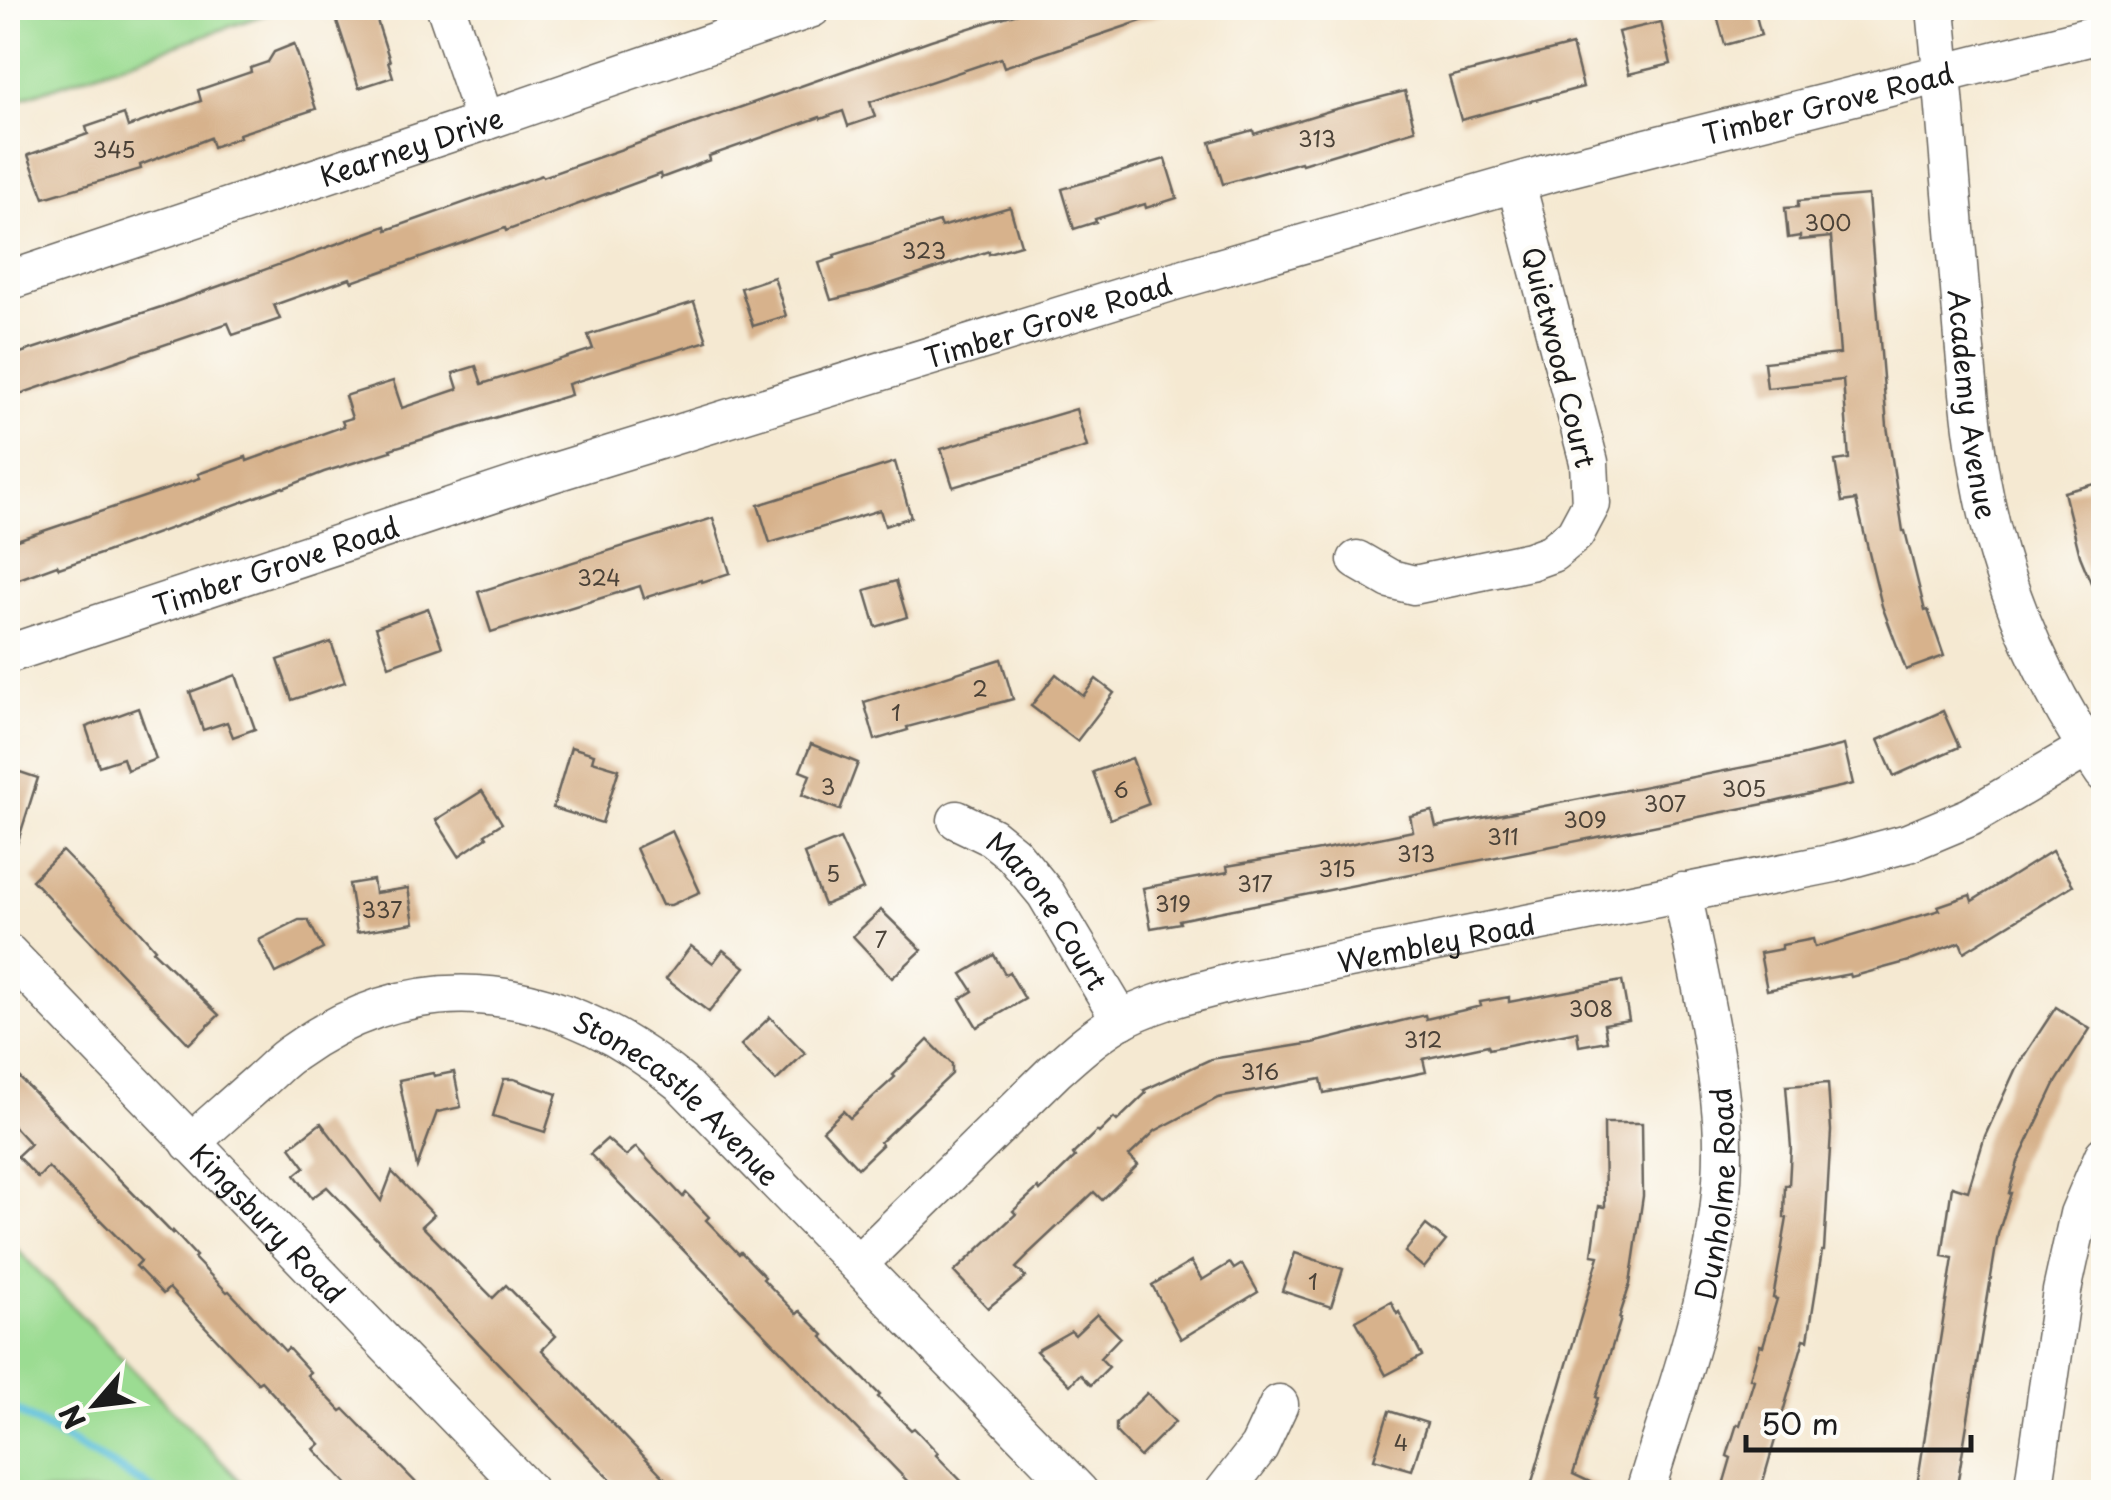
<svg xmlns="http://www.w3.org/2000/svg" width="2111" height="1500" font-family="'Playpen Sans',sans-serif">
<rect width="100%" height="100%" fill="#fdfcf7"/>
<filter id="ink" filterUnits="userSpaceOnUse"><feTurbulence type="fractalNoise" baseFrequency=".01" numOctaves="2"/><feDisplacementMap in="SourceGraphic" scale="20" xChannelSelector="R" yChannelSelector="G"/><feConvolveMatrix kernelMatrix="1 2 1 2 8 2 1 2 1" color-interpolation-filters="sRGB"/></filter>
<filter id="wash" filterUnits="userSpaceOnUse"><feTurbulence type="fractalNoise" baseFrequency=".0048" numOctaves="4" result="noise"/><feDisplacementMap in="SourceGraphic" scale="40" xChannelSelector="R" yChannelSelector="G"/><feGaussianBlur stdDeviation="2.25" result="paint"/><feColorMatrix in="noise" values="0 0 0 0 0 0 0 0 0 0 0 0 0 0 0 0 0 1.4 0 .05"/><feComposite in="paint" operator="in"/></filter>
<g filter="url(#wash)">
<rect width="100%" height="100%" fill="#f5e9d2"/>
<g fill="#9bdc92" stroke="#5c7c57" stroke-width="2.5">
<polygon points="8,8 284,8 8,103"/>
<polygon points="8,1240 251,1492 8,1492"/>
</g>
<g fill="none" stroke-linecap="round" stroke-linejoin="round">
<polyline stroke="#5dc0db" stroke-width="9" points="8,1406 141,1482 154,1492"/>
</g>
<g id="blocks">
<g fill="#d7b28c">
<polygon points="358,8 373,8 390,61 388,61 393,77 359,88 335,15"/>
<polygon points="1034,8 1168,8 1168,12 1004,67 1001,58 870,102 875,117 848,126 843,111 821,119 820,117 709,156 710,160 661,178 660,174 506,231 505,228 352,282 350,278 274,305 280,319 233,335 228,323 8,398 8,357 164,306 386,226 387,230 542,175 543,177 931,40"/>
<polygon points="1715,8 1754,8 1761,35 1725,45"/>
<polygon points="1661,22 1671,64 1629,74 1618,32"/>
<polygon points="294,44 316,109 239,134 240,137 213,147 210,138 140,165 141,169 44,198 28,155 88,134 86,127 124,114 128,127 201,101 198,90 251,72 250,68 268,62 274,52"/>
<polygon points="1572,45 1583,87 1461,120 1449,77"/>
<polygon points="1405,91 1415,130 1302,164 1301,162 1223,184 1210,142 1253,130 1254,134 1332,110"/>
<polygon points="1165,159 1177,198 1146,208 1145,204 1095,219 1096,222 1074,229 1062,189"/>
<polygon points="1868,195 1887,426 1903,531 1905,531 1925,611 1928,610 1944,656 1906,670 1882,606 1856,500 1842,502 1835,461 1849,459 1843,380 1767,388 1764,362 1840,354 1831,237 1800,240 1800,236 1788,238 1785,208 1798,207 1798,201"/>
<polygon points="1010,207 1021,245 989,254 989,251 869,291 831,300 819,263 835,258 834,255 939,222 941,227"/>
<polygon points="774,277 786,316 753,326 741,288"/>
<polygon points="694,302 707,341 568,384 571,395 390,449 391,451 324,472 284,488 283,487 106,552 59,568 57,565 8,583 8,543 200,478 198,474 246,457 247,461 344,426 342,421 352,418 345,396 393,381 402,408 458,389 453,373 476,366 482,384 593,349 588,335"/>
<polygon points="1076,409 1087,447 953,487 941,449"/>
<polygon points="895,462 911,517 885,526 880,510 770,543 758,505"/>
<polygon points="2099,483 2104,503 2103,612 2080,556 2064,492"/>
<polygon points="713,518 730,573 702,582 701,580 644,598 640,586 491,632 478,592"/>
<polygon points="896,581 907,617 876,627 865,590"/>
<polygon points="428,608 442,647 389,666 376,627"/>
<polygon points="331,642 345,682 292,700 278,660"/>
<polygon points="1001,659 1013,699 907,727 908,730 875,740 864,702"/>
<polygon points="1056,674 1083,696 1096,679 1114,693 1077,741 1031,706"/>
<polygon points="236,675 255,729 233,737 227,722 203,730 190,692"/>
<polygon points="138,708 156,759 127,770 123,758 99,766 86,727"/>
<polygon points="1943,711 1959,747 1894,776 1878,740"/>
<polygon points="811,744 858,763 840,810 802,795 810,775 800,771"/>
<polygon points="1844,745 1853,784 1774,802 1203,915 1179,920 1180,923 1151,928 1143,888 1228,872 1227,866 1320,850 1413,831 1410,816 1432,811 1436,827 1796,757"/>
<polygon points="571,747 594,754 592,761 619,769 602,823 553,808"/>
<polygon points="1132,758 1149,804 1110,819 1093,772"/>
<polygon points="8,768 38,778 13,857 8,857"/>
<polygon points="482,791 502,823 485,834 487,837 459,856 436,820"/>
<polygon points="672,831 700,892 671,905 662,905 636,848"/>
<polygon points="840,839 863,889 824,905 804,854"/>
<polygon points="62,851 133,924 155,949 153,951 219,1015 189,1044 32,880"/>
<polygon points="2052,851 2073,885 1964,952 1960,942 1913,960 1851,977 1850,974 1767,990 1760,953 1782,949 1782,945 1813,939 1815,947 1940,910 1938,906 1970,895 1972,901"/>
<polygon points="373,880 375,893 408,888 414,923 357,932 349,884"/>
<polygon points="881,910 922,950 892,978 853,936"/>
<polygon points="299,920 308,920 323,949 276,973 259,940"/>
<polygon points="691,946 713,963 723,950 745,967 709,1012 666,979"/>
<polygon points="994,955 1005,974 1009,972 1025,999 977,1027 960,999 973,991 962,974"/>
<polygon points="1622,981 1629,1020 1604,1024 1607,1041 1579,1046 1577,1031 1489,1049 1488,1045 1423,1059 1426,1072 1324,1093 1321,1079 1218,1098 1155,1131 1129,1156 1138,1165 1102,1200 1094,1192 1027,1255 1028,1256 1016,1268 1026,1277 988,1308 954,1272 1016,1214 1013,1211 1038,1188 1040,1191 1075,1157 1073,1154 1097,1131 1099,1133 1114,1118 1117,1121 1146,1093 1144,1090 1211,1059 1313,1043 1425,1015 1426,1019 1481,1006 1480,1002 1509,997 1509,1002"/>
<polygon points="2056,1007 2090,1029 2055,1084 2018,1162 2009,1193 2011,1193 1998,1234 1956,1492 1916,1492 1953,1258 1942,1256 1952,1186 1968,1191 1985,1136 2016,1068"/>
<polygon points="770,1017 805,1053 776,1081 741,1045"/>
<polygon points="928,1040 952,1064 952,1074 880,1142 882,1145 858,1168 823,1130 843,1111 850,1118 895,1077 893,1075"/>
<polygon points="8,1066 172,1233 173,1231 196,1256 194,1258 227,1292 229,1291 285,1351 288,1348 310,1372 307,1375 341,1411 344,1409 425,1492 355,1492 314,1449 320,1444 261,1381 258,1383 169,1288 163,1294 136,1266 141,1261 48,1167 38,1178 17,1156 30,1144 8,1120"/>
<polygon points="454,1072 461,1107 437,1112 417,1167 399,1080 433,1073 434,1076"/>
<polygon points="504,1079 514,1079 557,1094 545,1132 493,1116"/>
<polygon points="1828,1083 1831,1131 1824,1251 1822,1251 1808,1340 1804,1339 1760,1492 1721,1492 1731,1458 1727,1456 1737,1424 1740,1425 1754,1380 1750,1378 1760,1345 1763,1346 1777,1299 1773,1298 1787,1218 1784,1218 1785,1185 1789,1185 1791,1148 1786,1086"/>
<polygon points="321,1123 381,1201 392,1172 434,1215 422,1226 493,1298 506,1285 556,1336 542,1350 678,1492 623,1492 327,1187 312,1198 295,1175 305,1167 290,1147"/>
<polygon points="1604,1123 1642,1123 1643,1196 1630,1284 1619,1318 1621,1319 1596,1397 1598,1398 1573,1474 1611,1492 1529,1492 1599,1256 1592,1255 1599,1206 1605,1207"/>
<polygon points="607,1139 626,1156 636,1147 683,1197 686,1193 709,1217 706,1220 739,1254 741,1252 765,1277 763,1279 797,1314 800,1311 824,1335 822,1337 880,1395 878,1397 911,1430 914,1428 938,1453 936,1455 972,1492 918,1492 590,1154"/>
<polygon points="1426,1225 1446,1241 1424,1268 1405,1252"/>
<polygon points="1295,1253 1343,1269 1331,1307 1282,1291"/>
<polygon points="1191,1262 1202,1280 1230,1263 1234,1269 1242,1264 1258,1292 1181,1339 1152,1285"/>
<polygon points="1391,1302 1397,1314 1399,1312 1422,1356 1386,1375 1356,1321"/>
<polygon points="1097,1314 1120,1337 1100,1358 1109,1367 1091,1385 1080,1374 1070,1385 1036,1351 1071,1331 1075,1335"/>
<polygon points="1147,1393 1175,1422 1140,1457 1116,1432 1116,1423"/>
<polygon points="1389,1411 1427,1423 1412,1470 1374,1459"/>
</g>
</g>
</g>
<g filter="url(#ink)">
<use href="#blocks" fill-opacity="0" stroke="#68645c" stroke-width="2.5"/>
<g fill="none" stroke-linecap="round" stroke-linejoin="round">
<defs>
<g id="minor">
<polyline points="446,8 485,121"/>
<path id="s1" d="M1936,8C1945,101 1952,195 1960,289C1967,378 1973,467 1998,553C2021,631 2058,706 2104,773"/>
<path id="s2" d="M8,281L485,121L812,8"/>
<polyline points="1357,560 1390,579 1414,585 1530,561 1552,553 1575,534 1591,504 1589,462 1516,183"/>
<path id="s3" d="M8,654L552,473L1174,281L1560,170L2104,33"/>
<path id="s4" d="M957,820L992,837L1013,854L1046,894L1121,1020"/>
<path id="s5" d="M8,953L529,1492"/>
<path id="s6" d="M190,1143C213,1123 236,1102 259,1082C271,1072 281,1060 294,1052C425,959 562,986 681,1083L1079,1492"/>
<path id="s7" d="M858,1264L1055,1071C1075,1053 1094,1036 1117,1022C1153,1001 1198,992 1238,981L1834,863L1908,843L1970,817L2087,748"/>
<polyline points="1224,1492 1259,1447 1279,1404"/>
<path id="s8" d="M1645,1492C1681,1372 1731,1247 1722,1119C1716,1043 1697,967 1682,892"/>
<polyline points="2033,1492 2062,1291 2079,1214 2104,1155"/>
</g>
</defs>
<use href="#minor" stroke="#68645c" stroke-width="41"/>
<use href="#minor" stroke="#fff" stroke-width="38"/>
</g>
</g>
<g text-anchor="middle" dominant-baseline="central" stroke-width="9" stroke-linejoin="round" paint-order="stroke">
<g font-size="22" fill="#4b4238">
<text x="1317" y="137">313</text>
<text x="114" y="148">345</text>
<text x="1828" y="221">300</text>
<text x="924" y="249">323</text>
<text x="599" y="576">324</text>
<text x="980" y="687">2</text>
<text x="896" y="711">1</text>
<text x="828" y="785">3</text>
<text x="1744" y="787">305</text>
<text x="1121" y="788">6</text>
<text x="1665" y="802">307</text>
<text x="1585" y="818">309</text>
<text x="1503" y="835">311</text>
<text x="1416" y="852">313</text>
<text x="1337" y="867">315</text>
<text x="833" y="872">5</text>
<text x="1255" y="882">317</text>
<text x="1173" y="902">319</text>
<text x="382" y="908">337</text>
<text x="881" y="938">7</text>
<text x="1591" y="1007">308</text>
<text x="1423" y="1038">312</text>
<text x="1260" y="1070">316</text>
<text x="1313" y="1280">1</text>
<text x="1401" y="1441">4</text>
</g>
<g font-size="28" fill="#1c1c1c" stroke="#fdfcf7">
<text stroke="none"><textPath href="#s3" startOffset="1902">Timber Grove Road</textPath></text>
<text stroke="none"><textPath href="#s2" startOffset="425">Kearney Drive</textPath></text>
<text stroke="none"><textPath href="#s3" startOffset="1092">Timber Grove Road</textPath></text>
<text transform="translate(1560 357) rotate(76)">Quietwood Court</text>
<text stroke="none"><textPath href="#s1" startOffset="398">Academy Avenue</textPath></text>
<text stroke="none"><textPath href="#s3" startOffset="282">Timber Grove Road</textPath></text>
<text stroke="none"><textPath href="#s4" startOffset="132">Marone Court</textPath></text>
<text stroke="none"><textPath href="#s7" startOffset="685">Wembley Road</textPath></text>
<text stroke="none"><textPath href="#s6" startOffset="565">Stonecastle Avenue</textPath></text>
<text stroke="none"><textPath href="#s8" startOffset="308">Dunholme Road</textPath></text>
<text stroke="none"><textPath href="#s5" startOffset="375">Kingsbury Road</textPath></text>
</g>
</g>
<rect width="2111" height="1500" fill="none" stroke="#fdfcf7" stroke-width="40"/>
<g transform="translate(95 1405) rotate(242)" stroke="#fdfcf7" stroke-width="8" paint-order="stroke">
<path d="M0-8L18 38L0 25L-18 38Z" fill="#1c1c1c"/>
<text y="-15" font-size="28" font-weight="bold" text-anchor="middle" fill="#1c1c1c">N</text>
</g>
<path d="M1746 1435v15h225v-15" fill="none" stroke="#1c1c1c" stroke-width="5"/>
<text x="1761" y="1435" font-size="30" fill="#1c1c1c" stroke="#fdfcf7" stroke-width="8" paint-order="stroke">50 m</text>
</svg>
